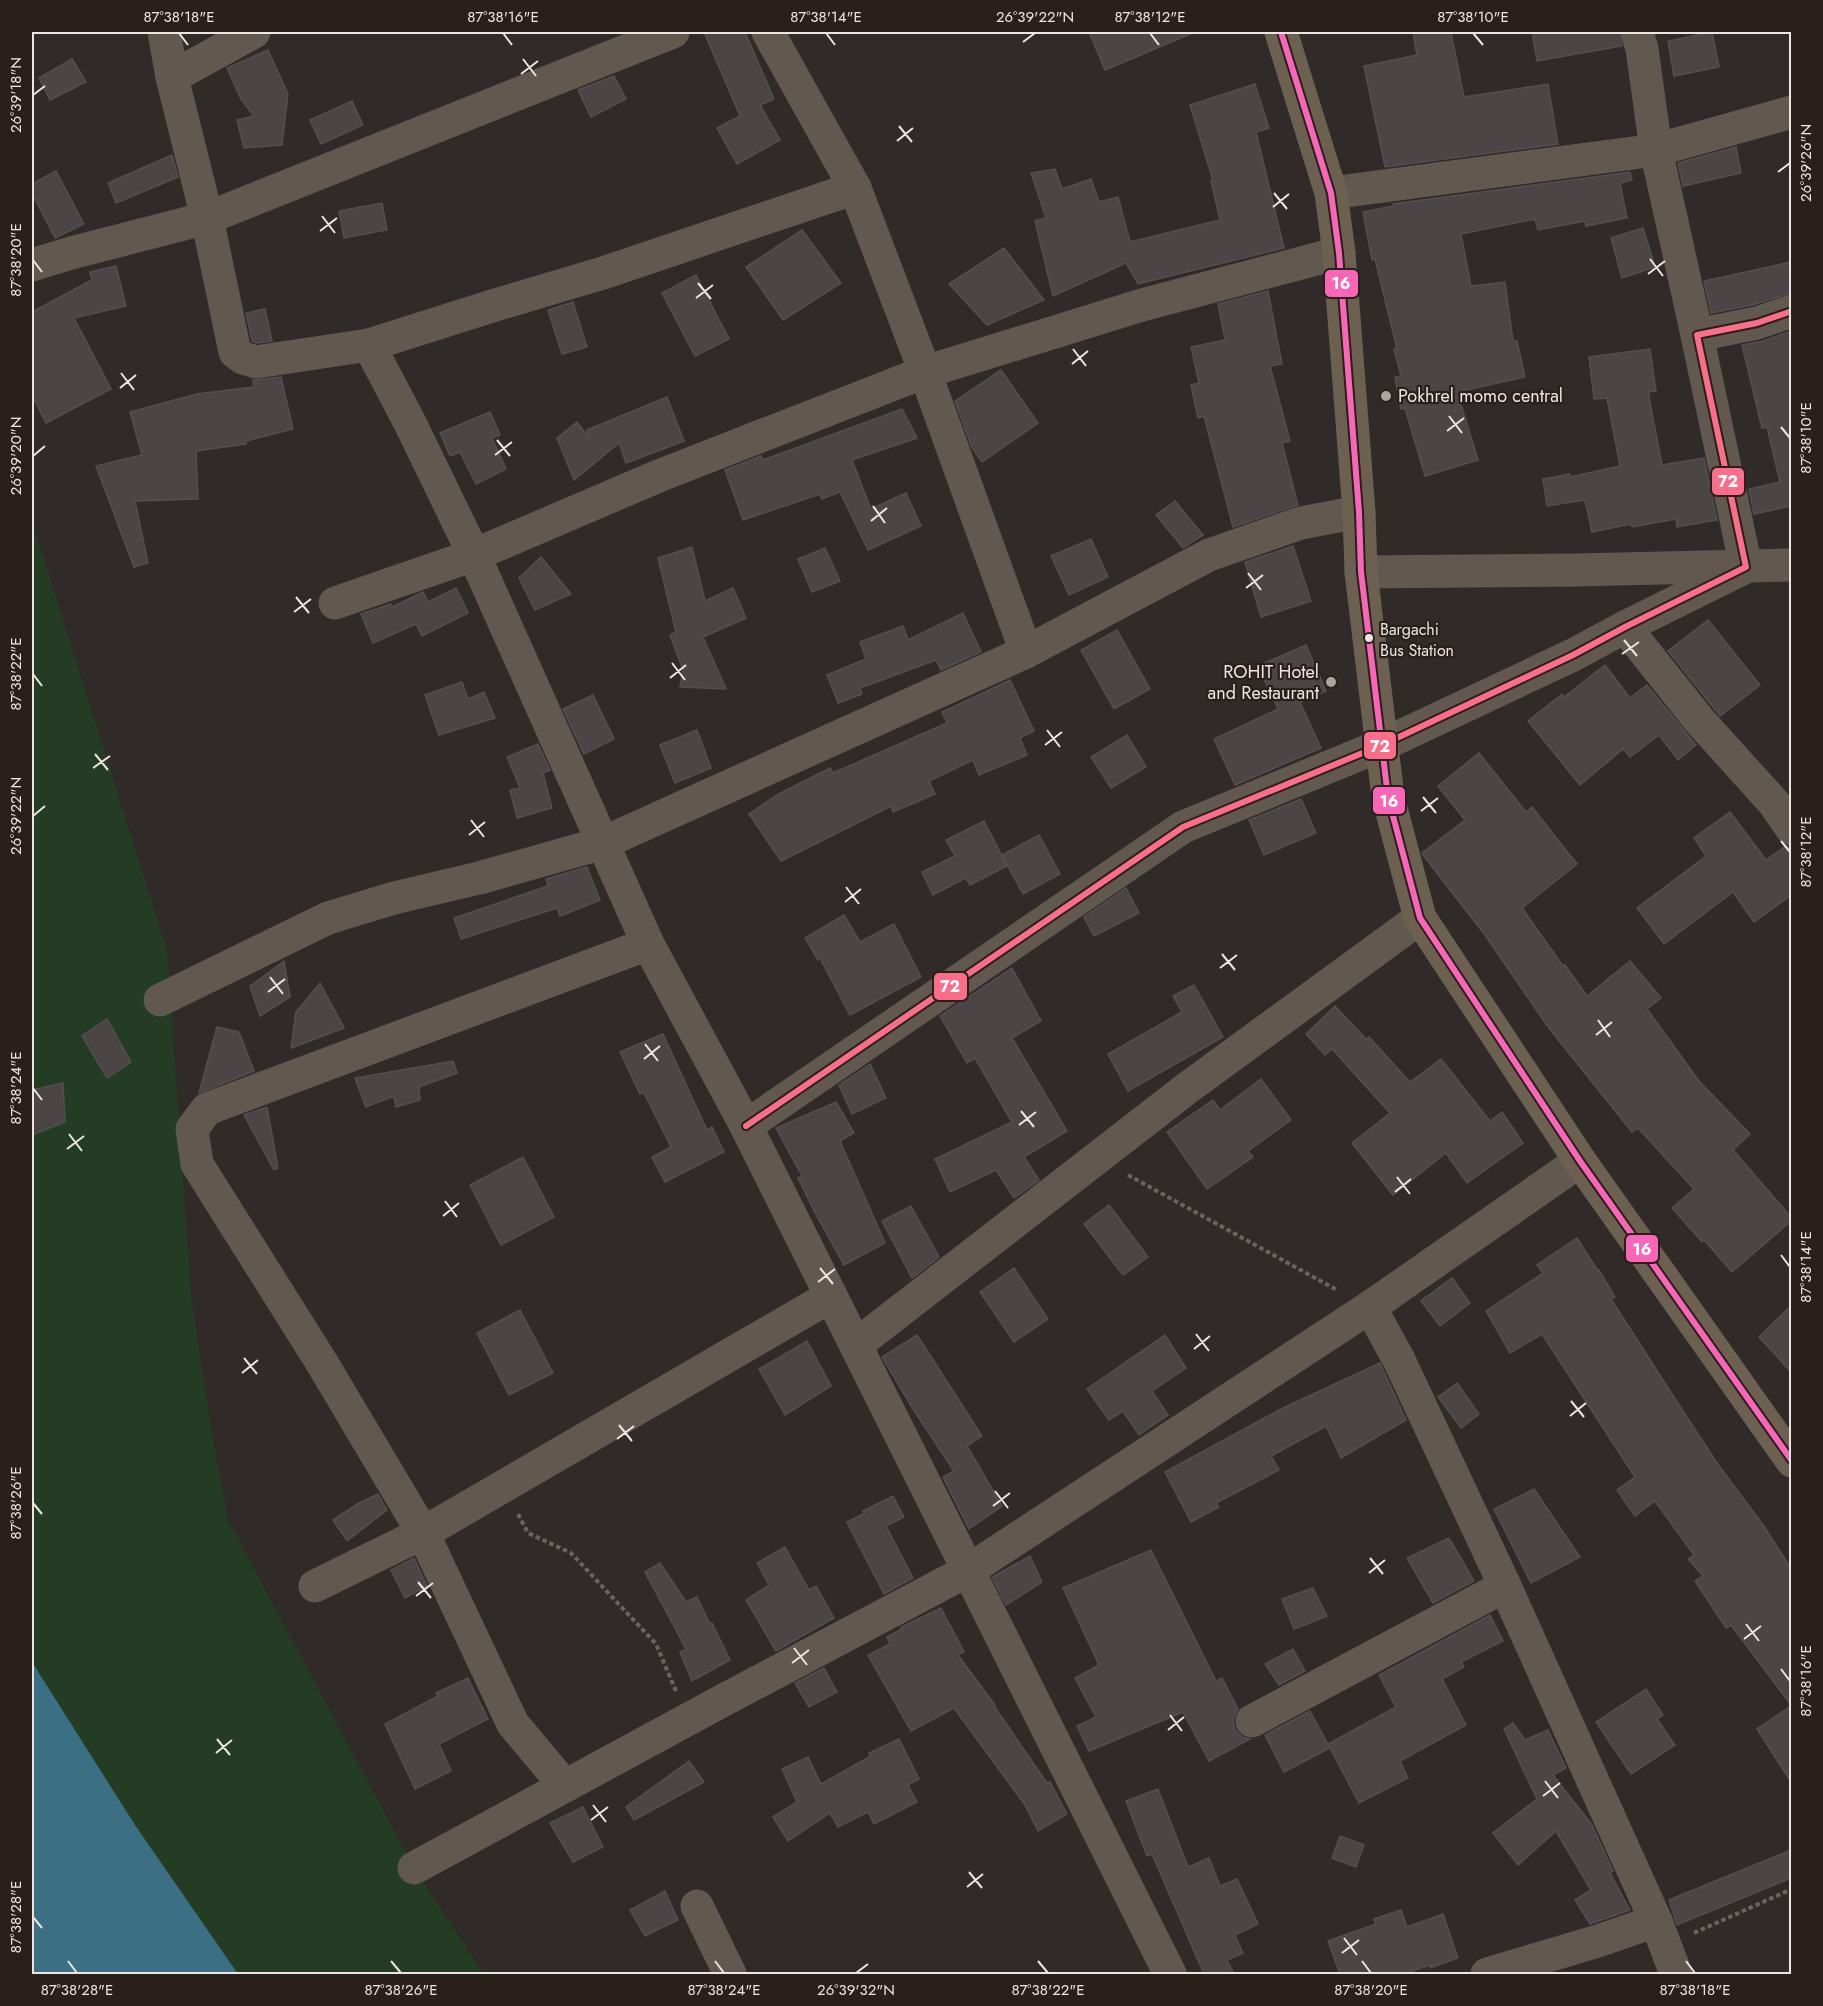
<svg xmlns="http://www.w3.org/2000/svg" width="1823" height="2006" font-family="Jost,sans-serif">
<rect width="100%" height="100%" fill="#302b28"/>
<polygon fill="#233c23" points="32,521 167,950 191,1294 211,1427 228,1520 414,1868 484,1974 238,1974 135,1825 32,1662"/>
<polygon fill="#3a6f84" points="32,1662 135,1825 238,1974 32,1974"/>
<g fill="#4b4645" stroke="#534f4e" stroke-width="1.5">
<polygon points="704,32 745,32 774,99 760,105 780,140 737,164 717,128 740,116"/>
<polygon points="1089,32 1195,32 1105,70"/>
<polygon points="1413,32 1451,32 1464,97 1548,84 1558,144 1385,167 1364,66 1417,55"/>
<polygon points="1532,32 1619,32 1622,46 1537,61"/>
<polygon points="1712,32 1719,67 1674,76 1668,41"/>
<polygon points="268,50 288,94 282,145 244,148 237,120 254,116 241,99 227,68"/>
<polygon points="72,59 86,82 50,100 39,78"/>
<polygon points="614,76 626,99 591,117 578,90"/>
<polygon points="1255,84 1269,128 1256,132 1284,248 1138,284 1126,263 1053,296 1035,221 1046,218 1031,173 1055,169 1062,189 1091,179 1099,202 1118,197 1130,242 1220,220 1211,181 1213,180 1190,105"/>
<polygon points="352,101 363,125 321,144 310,120"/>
<polygon points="1736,147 1741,173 1683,186 1678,163"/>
<polygon points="172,155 178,177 116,203 108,183"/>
<polygon points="56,171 84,224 55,238 32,193 32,184"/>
<polygon points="1630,172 1632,180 1620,183 1627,218 1586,226 1585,221 1538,230 1535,219 1461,234 1471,286 1505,282 1513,341 1517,341 1525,377 1457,392 1478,460 1425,476 1405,408 1401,409 1395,377 1401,376 1394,349 1397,349 1375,259 1372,260 1363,212 1393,206 1393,204"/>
<polygon points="382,203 387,230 344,238 339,211"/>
<polygon points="1643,228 1655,267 1622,278 1611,238"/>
<polygon points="802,230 841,283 783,320 746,267"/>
<polygon points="1004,248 1044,300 987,325 949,284"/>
<polygon points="1791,262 1791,293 1752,305 1711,313 1704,281"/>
<polygon points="116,266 126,306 74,318 111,389 46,423 32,395 32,312 92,280 90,272"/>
<polygon points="696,275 729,339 695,356 662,293"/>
<polygon points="1268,291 1282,364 1270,366 1290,441 1282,443 1298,505 1233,527 1204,416 1198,418 1191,385 1199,383 1191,347 1225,340 1218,304"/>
<polygon points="573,302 587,347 562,354 548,310"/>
<polygon points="265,309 272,341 257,343 252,341 246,313"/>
<polygon points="1791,331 1791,506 1754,514 1749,489 1780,482 1767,427 1762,428 1742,345 1763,341"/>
<polygon points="1650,349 1656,391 1648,392 1662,465 1704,458 1717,520 1677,527 1676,519 1632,527 1631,524 1592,532 1585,500 1547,506 1543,479 1570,474 1570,477 1620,466 1607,398 1594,399 1589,357"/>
<polygon points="1001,370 1038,423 982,462 972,448 955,401"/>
<polygon points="281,377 293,429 246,441 246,444 196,451 198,499 135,501 148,563 134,567 96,466 142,455 130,412 197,394 254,387 253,380"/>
<polygon points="667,397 684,441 626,463 619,443 574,480 557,438 577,422 589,438 587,430"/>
<polygon points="902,409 917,438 852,460 871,509 906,493 921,526 868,550 840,492 822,499 820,494 743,520 725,470 761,456 763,460"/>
<polygon points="490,412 500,435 492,438 506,469 476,484 460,452 450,456 440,433"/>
<polygon points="1175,501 1203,535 1183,548 1156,515"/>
<polygon points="1091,539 1108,577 1069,595 1051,556"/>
<polygon points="1293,546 1311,601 1261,617 1245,562"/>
<polygon points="692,547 705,601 733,588 746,618 703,637 726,689 680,687 683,670 670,635 676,632 658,558"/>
<polygon points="825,548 840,581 812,592 798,559"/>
<polygon points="541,557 571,594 535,610 519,578"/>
<polygon points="456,588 468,613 422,636 416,624 373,643 361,614 391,604 392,607 423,592 428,602"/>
<polygon points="963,613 981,652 941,670 936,660 860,688 862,694 838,703 827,675 866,659 860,642 903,626 908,640"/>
<polygon points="1708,620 1760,685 1720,716 1668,651"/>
<polygon points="1117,630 1150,689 1114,709 1081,650"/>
<polygon points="1306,645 1326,691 1300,702 1321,748 1235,785 1214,739 1278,709 1258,666"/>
<polygon points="1605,665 1630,698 1647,685 1696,745 1678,760 1659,735 1630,757 1623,749 1580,785 1528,721 1562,694 1564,697"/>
<polygon points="1010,680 1034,731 1020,738 1027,755 979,775 973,760 929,781 935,794 893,812 891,806 781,861 749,814 777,795 830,768 833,773 947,723 942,712"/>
<polygon points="462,682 468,699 484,692 495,718 439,735 425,695"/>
<polygon points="593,695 614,739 584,754 563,709"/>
<polygon points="697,730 711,768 675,783 660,745"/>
<polygon points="1127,735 1146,767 1111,788 1091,757"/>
<polygon points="538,744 550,770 543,773 552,808 517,818 510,790 520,788 507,757"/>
<polygon points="1479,753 1526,812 1532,807 1577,864 1522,908 1563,966 1565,965 1587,996 1630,961 1661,998 1647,1009 1699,1081 1750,1134 1733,1150 1791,1217 1791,1221 1732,1272 1704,1240 1702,1242 1672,1208 1694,1189 1638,1128 1632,1132 1548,1027 1485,935 1423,855 1422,853 1465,820 1438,786"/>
<polygon points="1301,799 1316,833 1264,855 1249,820"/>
<polygon points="1730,812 1766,860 1786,846 1791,847 1791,895 1754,922 1733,892 1664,944 1637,908 1706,856 1694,838"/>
<polygon points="984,821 1007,866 970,885 966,878 933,895 922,872 955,856 946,840"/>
<polygon points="1039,835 1060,874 1023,894 1002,855"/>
<polygon points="587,867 600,900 560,916 557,908 461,939 454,918 548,886 546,879"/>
<polygon points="1126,888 1139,913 1094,936 1084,917"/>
<polygon points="844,915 860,942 894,924 921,977 850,1015 820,958 818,960 805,938"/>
<polygon points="284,961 290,997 260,1016 250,986"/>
<polygon points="1012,968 1041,1021 1012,1038 1067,1131 1024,1157 1039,1180 1014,1198 996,1170 950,1192 935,1159 1012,1122 975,1058 967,1063 940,1016"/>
<polygon points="320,983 344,1028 291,1048 296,1012"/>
<polygon points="1194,985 1223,1037 1128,1091 1108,1054 1182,1012 1173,996"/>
<polygon points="1335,1006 1366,1039 1369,1037 1410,1082 1441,1059 1490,1121 1502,1112 1523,1143 1467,1183 1446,1153 1393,1195 1352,1143 1390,1113 1332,1049 1325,1055 1306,1034"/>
<polygon points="107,1019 131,1062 107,1078 82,1036"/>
<polygon points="217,1027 239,1032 254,1071 199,1093"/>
<polygon points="663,1034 707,1130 712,1127 724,1152 665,1182 652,1157 671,1147 644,1093 640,1094 620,1052"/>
<polygon points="453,1061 457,1073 419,1087 420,1100 396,1107 394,1096 366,1107 355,1078"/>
<polygon points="870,1064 886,1098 852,1114 839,1085"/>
<polygon points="1261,1079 1291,1120 1248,1151 1253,1157 1207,1189 1167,1132 1213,1100 1220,1110"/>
<polygon points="63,1083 65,1122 32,1135 32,1090"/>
<polygon points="836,1102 854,1133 840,1141 885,1243 844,1265 814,1211 798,1178 802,1176 776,1128"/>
<polygon points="267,1107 278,1168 274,1170 244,1115"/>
<polygon points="523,1157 554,1217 501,1245 470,1185"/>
<polygon points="1109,1205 1148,1257 1123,1275 1084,1224"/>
<polygon points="911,1206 939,1257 912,1278 882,1221"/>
<polygon points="1577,1238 1598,1271 1599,1270 1615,1297 1611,1299 1679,1405 1719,1466 1763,1525 1791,1568 1791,1705 1731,1625 1726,1628 1695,1581 1703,1576 1688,1559 1694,1555 1655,1501 1635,1516 1617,1490 1635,1477 1542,1334 1510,1353 1486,1311 1543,1273 1537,1265"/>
<polygon points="1014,1268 1048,1319 1014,1342 980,1292"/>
<polygon points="1452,1278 1470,1303 1440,1326 1421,1301"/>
<polygon points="1791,1306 1791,1372 1759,1337"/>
<polygon points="520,1310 553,1373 509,1395 477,1333"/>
<polygon points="917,1335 982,1436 967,1446 1002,1506 969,1529 943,1477 954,1471 913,1409 882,1357"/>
<polygon points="1165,1335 1186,1368 1152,1391 1168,1415 1139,1435 1123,1411 1109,1420 1087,1389"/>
<polygon points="807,1341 831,1386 785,1415 759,1369"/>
<polygon points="1380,1363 1406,1420 1341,1458 1326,1426 1271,1456 1279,1470 1216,1503 1219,1507 1191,1522 1165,1472 1283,1408"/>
<polygon points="1457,1383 1479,1414 1461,1428 1438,1397"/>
<polygon points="1534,1489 1580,1557 1531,1583 1494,1509"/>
<polygon points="378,1494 387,1510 347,1541 333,1520 359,1503"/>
<polygon points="893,1496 904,1517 886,1526 913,1578 884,1594 847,1522 865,1513 863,1511"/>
<polygon points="1449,1538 1474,1581 1433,1603 1407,1558"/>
<polygon points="785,1547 809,1590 816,1586 834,1618 776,1651 746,1600 769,1585 757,1563"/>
<polygon points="1151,1550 1216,1681 1222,1678 1238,1709 1233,1720 1235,1729 1242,1737 1250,1739 1209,1761 1183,1712 1089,1751 1077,1726 1096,1717 1075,1678 1099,1665 1063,1588"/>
<polygon points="1030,1556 1042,1582 1006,1605 992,1577"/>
<polygon points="414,1558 427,1586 405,1598 391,1570"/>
<polygon points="660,1563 686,1602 697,1597 710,1624 712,1623 730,1660 692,1681 680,1652 686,1649 645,1572"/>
<polygon points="1313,1588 1327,1616 1294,1629 1282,1599"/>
<polygon points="941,1608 964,1652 958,1655 995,1705 994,1706 1047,1783 1050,1782 1067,1814 1038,1831 1025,1805 954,1708 911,1731 868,1655 890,1644 887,1637 902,1629 901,1627"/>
<polygon points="1490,1615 1503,1641 1461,1662 1464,1667 1442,1679 1466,1725 1400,1761 1408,1778 1359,1803 1328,1744 1396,1707 1379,1675"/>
<polygon points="1293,1649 1305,1671 1279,1685 1265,1664"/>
<polygon points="824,1668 837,1692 809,1707 795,1683"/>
<polygon points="468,1678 488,1719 439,1744 451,1771 415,1789 385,1724 438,1696 436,1693"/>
<polygon points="1646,1689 1663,1715 1657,1719 1675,1745 1631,1774 1596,1722"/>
<polygon points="1791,1706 1791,1782 1757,1729"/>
<polygon points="1310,1711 1330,1748 1284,1772 1265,1735"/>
<polygon points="1513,1723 1525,1740 1548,1730 1566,1768 1553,1775 1592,1825 1613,1871 1610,1873 1630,1910 1590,1924 1575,1900 1591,1890 1556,1831 1518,1865 1493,1833 1537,1799 1504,1729"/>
<polygon points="899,1739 919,1779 908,1785 917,1802 874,1824 868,1812 838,1827 830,1813 788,1841 773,1817 797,1802 782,1769 808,1757 821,1784 871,1756 869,1753"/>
<polygon points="689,1761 704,1782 634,1820 626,1807"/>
<polygon points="1158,1789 1188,1867 1209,1858 1220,1886 1237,1879 1258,1924 1235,1935 1243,1953 1227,1960 1234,1974 1204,1974 1152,1854 1147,1856 1126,1801"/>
<polygon points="583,1807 603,1847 573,1862 550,1823"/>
<polygon points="1340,1836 1364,1845 1356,1867 1332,1858"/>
<polygon points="1791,1850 1791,1878 1677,1925 1669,1900"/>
<polygon points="665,1891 678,1920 645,1936 630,1910"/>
<polygon points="1401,1910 1407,1927 1443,1914 1458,1958 1430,1968 1430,1965 1403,1974 1340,1974 1328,1941 1376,1924 1374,1919"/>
</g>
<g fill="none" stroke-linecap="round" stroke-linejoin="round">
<g stroke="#6b645d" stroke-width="4" stroke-dasharray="4.5 3" stroke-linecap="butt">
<polyline points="1128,1175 1337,1290"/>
<polyline points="518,1514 528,1533 571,1553 656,1644 676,1691"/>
<polyline points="1694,1933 1792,1889"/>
</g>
<g stroke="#615950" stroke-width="33">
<polyline points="164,32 172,77 207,218 235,352 243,358 256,362 369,345 492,306 603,273 855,188"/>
<polyline points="768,32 855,188 925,372 1026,652"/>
<polyline points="1637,32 1642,49 1656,150 1697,335"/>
<polyline points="172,77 254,32"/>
<polyline points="1331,193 1656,150 1792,112"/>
<polyline points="32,265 71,253 207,218 673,32"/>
<polyline points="369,345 410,423 474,555 648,944 746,1126 1170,1974"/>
<polyline points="1361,572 1576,570 1792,565"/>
<polyline points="335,603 474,555 661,475 925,372 1142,305 1339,253"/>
<polyline points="1625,627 1699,720 1774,803 1792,829"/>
<polyline points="160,1000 328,918 394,898 479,878 603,843 1026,652 1209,555 1301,523 1359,512"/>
<polyline points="746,1126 1183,827 1382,745 1573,655 1625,627 1746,567 1697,335 1757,323 1792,311"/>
<polyline points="1370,1307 1399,1360 1505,1586 1656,1921 1676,1974"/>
<polyline points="856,1345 1186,1089 1420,918"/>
<polyline points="315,1586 423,1533 322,1363 197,1164 192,1129 207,1109 648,944"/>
<polyline points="1252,1721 1505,1586"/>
<polyline points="565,1786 513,1724 423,1533 831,1296"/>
<polyline points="414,1868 720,1702 969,1570 1370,1307 1580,1161"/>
<polyline points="697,1906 730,1974"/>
<polyline points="1487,1974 1598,1941 1656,1921"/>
</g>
<polyline stroke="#6c6151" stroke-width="33" points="1281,32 1331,193 1339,253 1359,512 1361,572 1388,797 1420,918 1580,1161 1792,1461"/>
<defs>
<polyline id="bus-1" points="1281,32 1331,193 1339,253 1359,512 1361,572 1388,797 1420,918 1580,1161 1792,1461"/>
<polyline id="bus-2" points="746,1126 1183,827 1382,745 1573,655 1625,627 1746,567 1697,335 1757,323 1792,311"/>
</defs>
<use href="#bus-1" stroke="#29201c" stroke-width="10"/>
<use href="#bus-2" stroke="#29201c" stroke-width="10"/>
<use href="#bus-1" stroke="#fa66b7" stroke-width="6"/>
<use href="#bus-2" stroke="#fb6d88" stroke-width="6"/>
</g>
<path fill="none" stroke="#ece5e2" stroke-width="2" d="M179,33L188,45M503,33L512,45M826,33L835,45M1150,33L1159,45M1473,33L1483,45M1023,42L1035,33M523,59L536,76M521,74L538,61M33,95L45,86M899,126L912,142M897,141L913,128M1778,172L1790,163M1274,193L1287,209M1273,207L1289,194M322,216L335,233M320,231L337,218M1650,259L1663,276M33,260L42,272M1648,274L1665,261M698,283L711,299M696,298L713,285M1073,349L1086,366M1072,364L1088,351M121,373L134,390M120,388L136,375M1449,416L1462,433M1781,427L1790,438M1447,431L1464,418M497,440L510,456M495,455L512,442M33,456L45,446M873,506L885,523M871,521L887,508M1248,573L1261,590M1246,588L1263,575M296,597L309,613M294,612L311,599M1624,640L1637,656M1622,654L1639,642M672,663L685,680M33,674L42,686M670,678L686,665M1047,730L1060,747M1045,745L1062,732M95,754L108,770M93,768L110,756M1423,797L1436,813M1421,811L1438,798M33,816L45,806M471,820L484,837M469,835L485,822M1781,841L1790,852M846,887L859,904M845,902L861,889M1222,954L1235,970M1220,968L1237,955M270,977L283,994M268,992L285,979M1598,1020L1610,1037M1596,1035L1612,1022M645,1044L658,1061M644,1059L660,1046M33,1088L42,1100M1021,1111L1034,1127M1019,1125L1036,1112M69,1134L82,1151M67,1149L84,1136M1397,1177L1410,1194M1395,1192L1411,1179M445,1201L457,1217M443,1216L459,1203M1781,1255L1790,1267M820,1268L833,1284M818,1282L835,1269M1196,1334L1209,1351M1194,1349L1210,1336M244,1358L257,1374M242,1373L258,1360M1571,1401L1584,1417M1570,1416L1586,1403M619,1425L632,1441M617,1439L634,1426M995,1491L1008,1508M33,1503L42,1514M993,1506L1010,1493M1370,1558L1383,1574M1369,1573L1385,1560M418,1582L431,1598M416,1596L433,1583M1746,1624L1759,1641M1744,1639L1761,1626M794,1648L807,1665M792,1663L809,1650M1781,1669L1790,1681M1170,1715L1182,1731M1168,1730L1184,1717M217,1739L230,1755M216,1753L232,1740M1545,1781L1558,1798M1543,1796L1560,1783M593,1805L606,1822M591,1820L608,1807M969,1872L982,1888M967,1887L983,1874M33,1917L42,1928M1344,1938L1357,1955M1342,1953L1359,1940M68,1961L77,1973M391,1961L401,1973M715,1961L724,1973M1038,1961L1048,1973M1362,1961L1371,1973M1686,1961L1695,1973M856,1973L868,1964"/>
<g fill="#aaa4a1" stroke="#29201c" stroke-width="2">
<circle cx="1386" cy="396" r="6"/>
<circle cx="1331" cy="682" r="6"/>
</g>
<circle fill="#ece5e2" stroke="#29201c" stroke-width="2" cx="1369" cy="638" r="5"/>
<g text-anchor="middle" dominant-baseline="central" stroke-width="4.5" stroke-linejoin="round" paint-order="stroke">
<g font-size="16" fill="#ece5e2" stroke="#29201c" text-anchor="start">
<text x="1380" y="629">Bargachi<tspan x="1380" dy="21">Bus Station</tspan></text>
</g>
<g font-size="18" fill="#ece5e2" stroke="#29201c" text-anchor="start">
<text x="1398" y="396">Pokhrel momo central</text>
<text x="1319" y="672" text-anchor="end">ROHIT Hotel<tspan x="1319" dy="21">and Restaurant</tspan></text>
</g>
</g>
<g stroke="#29201c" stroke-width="2">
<rect x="1324" y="269" width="35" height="29" rx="6" fill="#fa66b7"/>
<rect x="1711" y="467" width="34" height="29" rx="6" fill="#fb6d88"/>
<rect x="1363" y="731" width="34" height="29" rx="6" fill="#fb6d88"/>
<rect x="1372" y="786" width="34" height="29" rx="6" fill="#fa66b7"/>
<rect x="933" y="972" width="35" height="29" rx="6" fill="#fb6d88"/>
<rect x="1625" y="1234" width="34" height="29" rx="6" fill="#fa66b7"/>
</g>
<g font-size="16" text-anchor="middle" font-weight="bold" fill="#fff">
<text x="1341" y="289">16</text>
<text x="1728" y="487">72</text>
<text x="1380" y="752">72</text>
<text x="1389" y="807">16</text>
<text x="950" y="992">72</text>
<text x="1642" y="1255">16</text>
</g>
<rect width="1823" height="2006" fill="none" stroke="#29201c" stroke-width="66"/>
<rect x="33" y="33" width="1757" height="1940" fill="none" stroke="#ece5e2" stroke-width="2"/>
<g font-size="15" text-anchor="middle" fill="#ece5e2">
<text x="179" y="22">87°38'18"E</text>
<text x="503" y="22">87°38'16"E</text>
<text x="826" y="22">87°38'14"E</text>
<text x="1035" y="22">26°39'22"N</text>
<text x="1150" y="22">87°38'12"E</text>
<text x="1473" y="22">87°38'10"E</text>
<text transform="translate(16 95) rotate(-90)" y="5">26°39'18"N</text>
<text transform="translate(1806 163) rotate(-90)" y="5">26°39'26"N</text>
<text transform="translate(16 260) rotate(-90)" y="5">87°38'20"E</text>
<text transform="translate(1806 438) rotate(-90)" y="5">87°38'10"E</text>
<text transform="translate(16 456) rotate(-90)" y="5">26°39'20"N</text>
<text transform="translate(16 674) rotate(-90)" y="5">87°38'22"E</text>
<text transform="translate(16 816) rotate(-90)" y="5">26°39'22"N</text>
<text transform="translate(1806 852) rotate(-90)" y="5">87°38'12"E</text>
<text transform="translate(16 1088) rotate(-90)" y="5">87°38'24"E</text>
<text transform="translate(1806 1267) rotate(-90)" y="5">87°38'14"E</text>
<text transform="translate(16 1503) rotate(-90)" y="5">87°38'26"E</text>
<text transform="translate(1806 1681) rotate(-90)" y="5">87°38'16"E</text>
<text transform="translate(16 1917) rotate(-90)" y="5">87°38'28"E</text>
<text x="77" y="1995">87°38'28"E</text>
<text x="401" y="1995">87°38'26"E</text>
<text x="724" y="1995">87°38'24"E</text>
<text x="856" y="1995">26°39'32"N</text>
<text x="1048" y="1995">87°38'22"E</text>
<text x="1371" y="1995">87°38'20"E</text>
<text x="1695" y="1995">87°38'18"E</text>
</g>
</svg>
